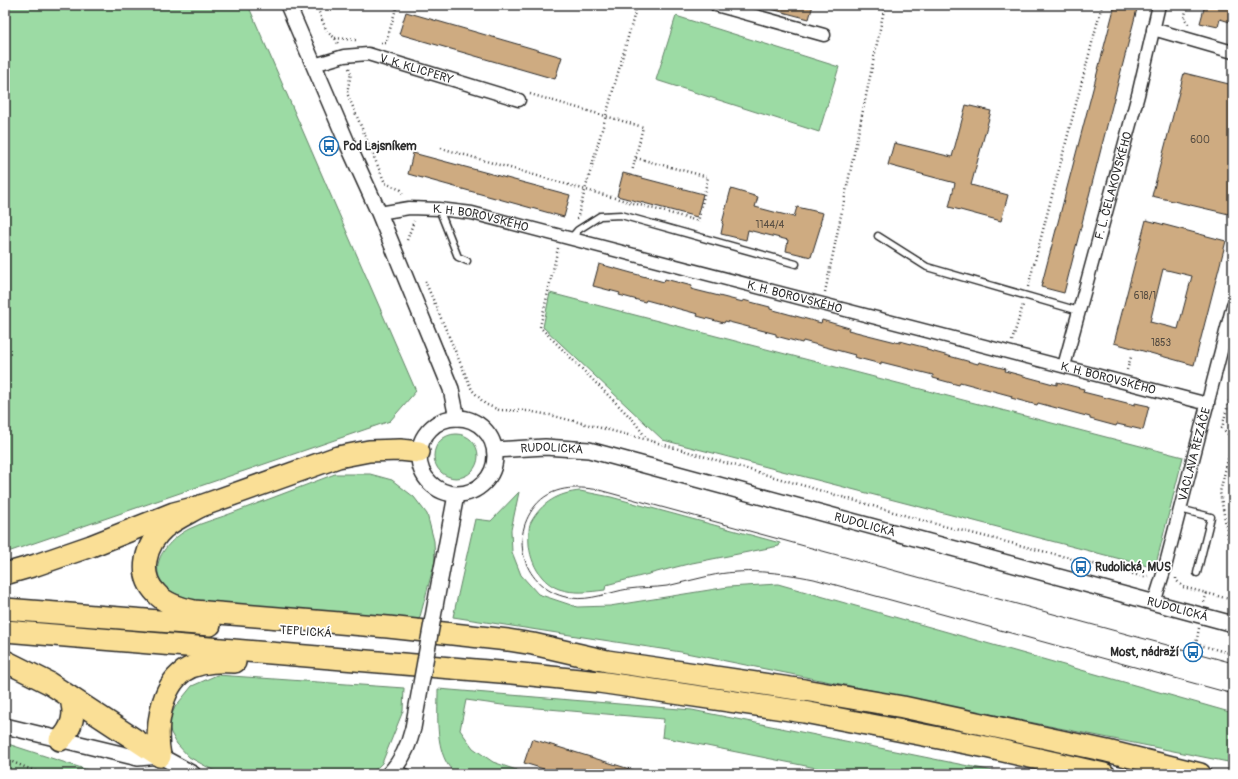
<svg xmlns="http://www.w3.org/2000/svg" width="1238" height="779" font-family="Pangolin,sans-serif">
<rect width="100%" height="100%" fill="#fff"/>
<filter id="ink" filterUnits="userSpaceOnUse"><feTurbulence type="fractalNoise" baseFrequency=".025" numOctaves="2"/><feDisplacementMap in="SourceGraphic" scale="8" xChannelSelector="R" yChannelSelector="G"/><feConvolveMatrix kernelMatrix="1 2 1 2 8 2 1 2 1" color-interpolation-filters="sRGB"/></filter>
<g filter="url(#ink)">
<g fill="#9cdba4" stroke="#648368">
<polygon points="5,5 248,5 416,391 390,421 5,553"/>
<polygon points="676,16 839,67 819,132 656,80"/>
<polygon points="550,293 1183,457 1155,568 663,440 543,327"/>
<circle cx="456" cy="456" r="22"/>
<path d="M335,474H370L392,480L414,497L427,514L434,541L435,561L418,624L196,601C188,598 178,596 171,591C142,570 166,541 189,529C203,522 220,518 235,512C268,499 302,487 335,474Z"/>
<path d="M580,491L611,497L780,543L779,546L692,563L606,585L605,590C589,592 574,594 559,589C537,581 527,555 529,534C529,530 529,525 531,522C542,502 559,493 580,491Z"/>
<polygon points="519,492 511,530 512,552 521,575 538,594 577,607 610,606 728,587 778,584 1233,713 1233,763 681,652 453,617 475,519 491,521"/>
<polygon points="217,675 404,688 403,711 382,763 371,774 220,774 189,757 177,744 171,733 168,723 175,707 192,686"/>
<path d="M438,689L692,710L1008,774H846L662,737L664,719L502,705L466,700L460,730L473,748L493,762L528,774H457C454,771 450,769 448,765C435,745 438,712 438,689Z"/>
<polygon points="5,743 100,774 5,774"/>
</g>
<g fill="#ceab81" stroke="#2b2b2b" fill-rule="evenodd">
<polygon points="771,5 813,5 809,19 771,9"/>
<polygon points="1115,5 1138,5 1064,293 1041,287"/>
<polygon points="1205,5 1233,5 1233,23 1220,19 1218,27 1200,23"/>
<polygon points="406,12 562,57 555,79 399,34"/>
<polygon points="1184,73 1233,85 1233,215 1152,196"/>
<polygon points="966,105 991,111 971,185 1008,195 1001,221 949,207 955,183 888,165 894,143 952,157"/>
<polygon points="413,153 570,195 564,217 408,174"/>
<polygon points="623,173 703,194 697,217 617,196"/>
<polygon points="731,189 758,197 755,207 774,212 794,217 797,207 823,213 820,224 821,225 811,257 786,251 788,240 748,230 746,240 721,234 723,224 722,223"/>
<path d="M1146,220L1226,241L1194,365L1114,343ZM1163,269L1192,276L1178,329L1150,322Z"/>
<polygon points="599,264 664,282 665,279 692,286 691,289 743,302 743,300 770,307 770,309 821,323 822,320 849,328 848,330 900,343 900,341 927,348 927,350 978,364 979,362 1006,369 1005,371 1057,385 1057,382 1084,389 1083,392 1135,405 1135,403 1149,406 1143,430 1117,424 1116,426 1090,419 1090,417 1038,403 1037,405 1011,398 1012,396 960,382 959,385 933,378 933,375 881,362 881,364 854,357 855,355 803,341 802,343 776,336 776,334 725,321 724,323 697,316 698,314 646,300 645,302 619,295 620,293 593,286"/>
<polygon points="532,739 636,771 635,774 560,774 524,763"/>
</g>
<g fill="none" stroke-linecap="round" stroke-linejoin="round">
<defs>
<g id="service">
<polyline points="439,209 458,257 467,261"/>
<polyline points="878,236 927,267 1079,311"/>
<polyline points="571,238 578,230 600,216 621,215 796,264"/>
<polyline points="1180,509 1211,517 1197,573"/>
<polyline points="395,768 409,774"/>
</g>
<g id="minor">
<polyline points="716,5 824,35"/>
<polyline points="1153,29 1233,52"/>
<path id="s1" d="M314,65L344,56L368,54L519,100"/>
<path id="s2" d="M379,213L409,208L439,209L472,213L1208,404"/>
<path id="s3" d="M1064,366L1138,95L1159,5"/>
<path id="s4" d="M1154,603L1164,571L1233,305"/>
</g>
<g id="tertiary">
<polyline points="288,5 348,145 379,213 451,389 457,418"/>
<circle cx="457" cy="456" r="38"/>
<path id="s5" d="M495,450L545,447L589,450L1233,624"/>
<polyline points="437,595 456,495"/>
<polyline points="5,726 138,758 160,756 193,774"/>
<path d="M389,774C402,761 409,745 413,728"/>
</g>
<g id="trunk">
<path d="M201,506C189,513 175,519 164,528C146,544 137,574 156,593C165,604 181,608 194,611L388,627L508,640L533,644L607,661L804,690L903,707L1107,751L1200,774"/>
<polyline points="5,574 36,565 91,546 174,513 201,506 338,457 369,451 400,450 419,452"/>
<polyline points="5,609 210,625"/>
<polyline points="5,631 512,673 599,682 804,712 986,747 1104,774"/>
<polyline points="5,661 49,683 160,756"/>
<path d="M60,740C73,728 76,713 70,697"/>
<path d="M160,756C155,729 160,688 184,671C199,661 219,661 235,662"/>
</g>
</defs>
<use href="#service" stroke="#2b2b2b" stroke-width="9"/>
<use href="#minor" stroke="#2b2b2b" stroke-width="15"/>
<use href="#tertiary" stroke="#2b2b2b" stroke-width="18"/>
<use href="#trunk" stroke="#2b2b2b" stroke-width="24"/>
<g stroke="#2b2b2b" stroke-width="2.5" stroke-dasharray="1 3" stroke-linecap="butt">
<polyline points="316,5 327,32 335,38 338,44"/>
<polyline points="1188,5 1184,18 1189,25"/>
<polyline points="335,38 356,40"/>
<polyline points="381,43 386,43 397,5"/>
<polyline points="349,68 351,73 347,93 385,183 401,190 404,196"/>
<polyline points="530,94 643,127 632,172"/>
<polyline points="441,148 586,190 698,221"/>
<polyline points="636,158 708,177 698,222"/>
<polyline points="577,219 637,5"/>
<polyline points="407,240 414,221"/>
<polyline points="558,248 540,327 633,420 647,439"/>
<polyline points="425,281 472,390 485,404 499,410 527,411 550,415 648,440 924,521 1133,574 1144,577 1148,576"/>
<polyline points="1028,287 1102,5"/>
<polyline points="825,292 885,5"/>
<polyline points="1012,341 1023,305"/>
<polyline points="1127,370 1131,357"/>
<polyline points="1233,385 1222,428 1233,439 1220,492 1228,537 1233,551"/>
<polyline points="1176,578 1176,580 1183,587 1233,600"/>
<polyline points="1204,602 1207,593"/>
<polyline points="1199,628 1196,644 1233,654"/>
<polyline points="5,759 42,774"/>
</g>
<use href="#service" stroke="#fff" stroke-width="6"/>
<use href="#minor" stroke="#fff" stroke-width="12"/>
<use href="#tertiary" stroke="#fff" stroke-width="15"/>
<use href="#trunk" stroke="#fadf96" stroke-width="21"/>
<path stroke="#2b2b2b" stroke-width="1" d="M1233,663L599,490C576,486 551,486 535,506C507,541 527,592 571,598C590,601 610,592 628,589C641,587 654,588 667,586C681,583 695,579 709,576C744,568 779,572 814,579L1233,694"/>
<defs>
<polyline id="tertiary-bridge" points="413,728 437,595"/>
</defs>
<use href="#tertiary-bridge" stroke="#2b2b2b" stroke-width="18" stroke-linecap="butt"/>
<use href="#tertiary-bridge" stroke="#fff" stroke-width="15"/>
</g>
</g>
<defs>
<symbol id="bus-ring" viewBox="-11 -11 22 22"><circle r="9.5" fill="#fff" stroke="#1f6fb2" stroke-width="1.5"/><path d="M-5-6H5V4H4V6H2V4H-2V6H-4V4H-5ZM-3.5-4V0h7V-4ZM-3.5 1.2v1.5H-2V1.2ZM2 1.2v1.5H3.5V1.2Z" fill="#1f6fb2"/></symbol>
</defs>
<g fill-rule="evenodd">
<use href="#bus-ring" x="318" y="135" width="22" height="22"/>
<use href="#bus-ring" x="1070" y="556" width="22" height="22"/>
<use href="#bus-ring" x="1182" y="641" width="22" height="22"/>
</g>
<g text-anchor="middle" dominant-baseline="central" stroke-width="3.5" stroke-linejoin="round" paint-order="stroke">
<g font-size="10" fill="#544b40">
<text x="1200" y="140">600</text>
<text x="770" y="225">1144/4</text>
<text x="1145" y="296">618/1</text>
<text x="1161" y="343">1853</text>
</g>
<g font-size="12" fill="#2b2b2b" stroke="#fff">
<text stroke="none"><textPath href="#s1" startOffset="106">V. K. KLICPERY</textPath></text>
<text stroke="none"><textPath href="#s3" startOffset="187">F. L. ČELAKOVSKÉHO</textPath></text>
<text stroke="none"><textPath href="#s2" startOffset="103">K. H. BOROVSKÉHO</textPath></text>
<text stroke="none"><textPath href="#s2" startOffset="427">K. H. BOROVSKÉHO</textPath></text>
<text stroke="none"><textPath href="#s2" startOffset="751">K. H. BOROVSKÉHO</textPath></text>
<text stroke="none"><textPath href="#s5" startOffset="57">RUDOLICKÁ</textPath></text>
<text stroke="none"><textPath href="#s4" startOffset="154">VÁCLAVA ŘEZÁČE</textPath></text>
<text stroke="none"><textPath href="#s5" startOffset="380">RUDOLICKÁ</textPath></text>
<text stroke="none"><textPath href="#s5" startOffset="704">RUDOLICKÁ</textPath></text>
<text transform="translate(306 632) rotate(4)">TEPLICKÁ</text>
</g>
<g font-size="12" font-weight="bold" fill="#2b2b2b" stroke="#fff" text-anchor="start">
<text x="343" y="146">Pod Lajsníkem</text>
<text x="1095" y="567">Rudolická, MUS</text>
<text x="1179" y="652" text-anchor="end">Most, nádraží</text>
</g>
</g>
<rect width="1238" height="779" fill="none" stroke="#fff" stroke-width="20"/>
<rect x="10" y="10" width="1218" height="759" fill="none" stroke="#2b2b2b" stroke-width="1.5" filter="url(#ink)"/>
</svg>
